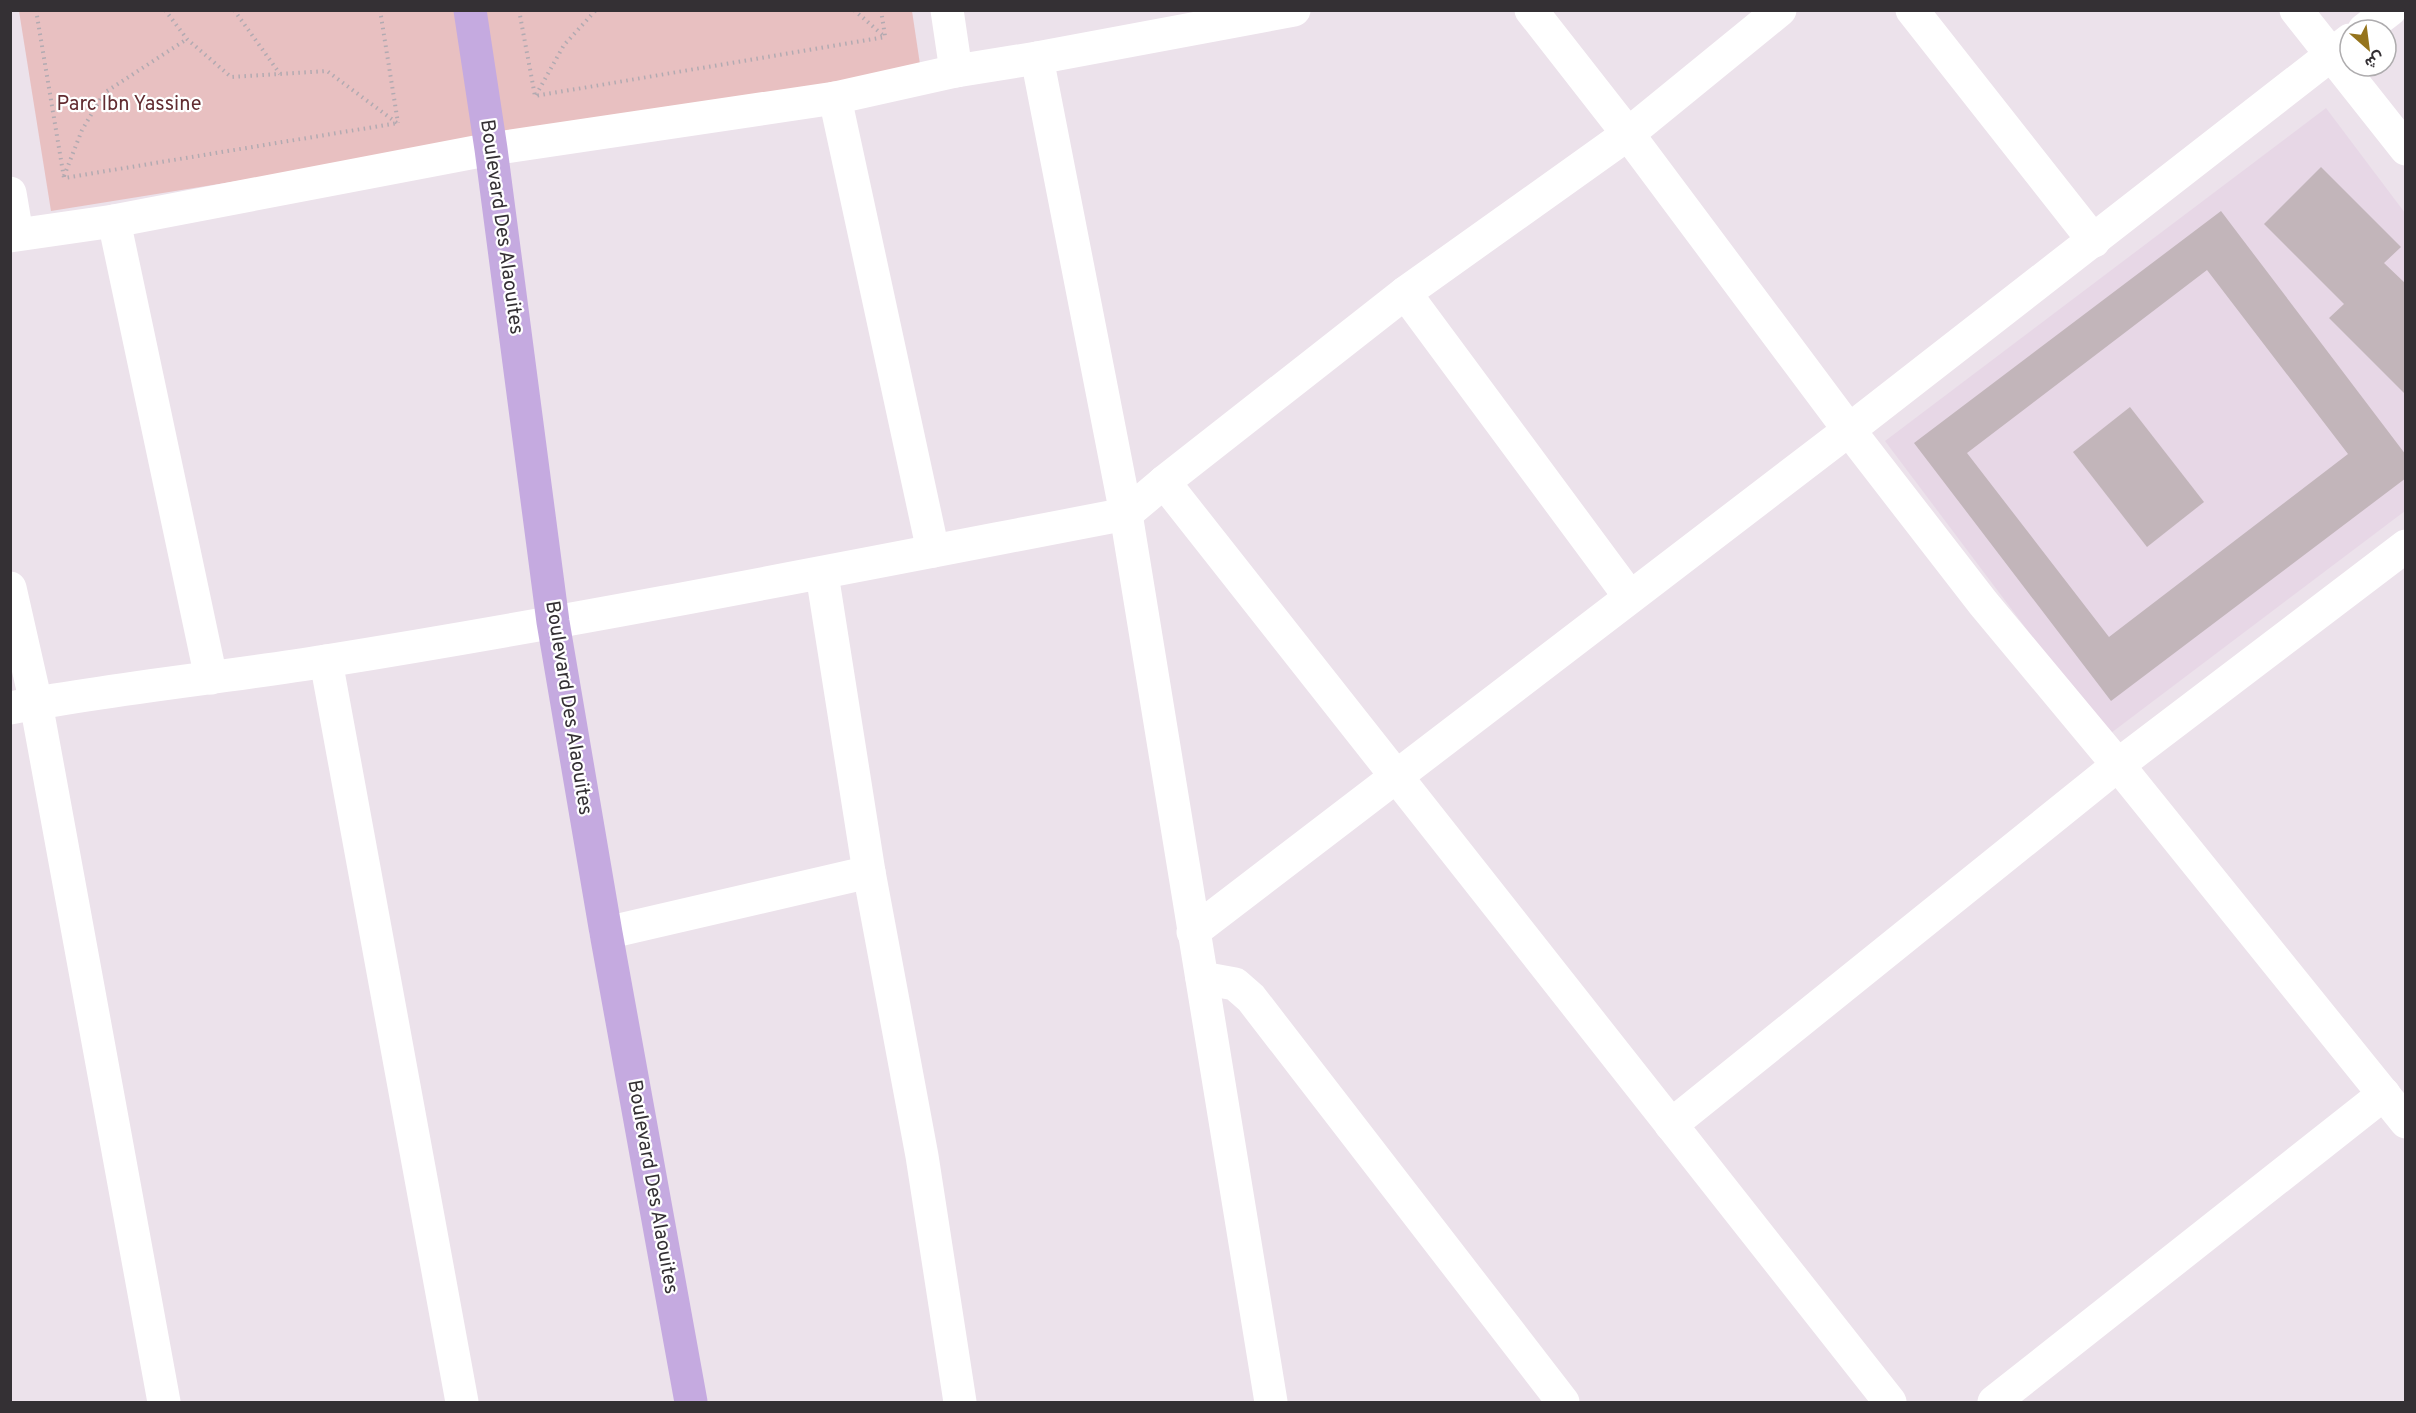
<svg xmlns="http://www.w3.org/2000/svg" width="2416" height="1413" font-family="Overpass,Vazirmatn,sans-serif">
<rect width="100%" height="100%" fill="#ece2eb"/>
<polygon fill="#e7d7e6" points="2326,108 2405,213 2405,511 2107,736 1885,441"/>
<polygon fill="#e8c0c1" points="19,11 912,11 921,71 51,211"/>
<g fill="#c2b5ba" fill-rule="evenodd">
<polygon points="2321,167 2401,247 2384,263 2406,284 2406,395 2329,318 2344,304 2264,224"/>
<path d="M2221,211L2406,455V478L2111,701L1914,443ZM2207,270L2348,454L2109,637L1967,453Z"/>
<polygon points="2130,407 2204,502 2147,547 2073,452"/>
</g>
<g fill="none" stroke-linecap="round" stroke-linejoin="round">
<g stroke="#b2aab1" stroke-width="4" stroke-dasharray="1.5 4.5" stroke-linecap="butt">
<polyline points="36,10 64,178 398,123"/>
<polyline points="165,10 187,39 231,77 327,71 397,123"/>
<polyline points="234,10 280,74"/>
<polyline points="380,10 398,123"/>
<polyline points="519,10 535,96 885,37"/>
<polyline points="854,10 885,37"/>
<polyline points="881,10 885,36"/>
<polyline points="536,95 564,45 596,10"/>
<polyline points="64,176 82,130 104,93 187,39"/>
</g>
<g stroke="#fff" stroke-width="33">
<polyline points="947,10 956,71"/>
<polyline points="1531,10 1628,134 1849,430 1983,603 2118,765 2406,1122"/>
<polyline points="1912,10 2094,241"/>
<polyline points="2296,10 2406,149"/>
<polyline points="2364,30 2390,10"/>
<polyline points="1037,58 1126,514 1271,1402"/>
<polyline points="835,98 933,551"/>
<polyline points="10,193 17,234"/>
<polyline points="114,221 211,678"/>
<polyline points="10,236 114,221 491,149 835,98 956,71 1037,58 1294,10"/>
<polyline points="1405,293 1630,597"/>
<polyline points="1164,482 1890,1402"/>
<polyline points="822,574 869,872 922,1156 960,1402"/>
<polyline points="10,588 36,703 164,1402"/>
<polyline points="326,661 462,1402"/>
<path d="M10,708C115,688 221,678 326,661C594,618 860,565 1126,514L1164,482L1405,293L1628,134L1780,10"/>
<polyline points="1193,932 1849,430 2350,40"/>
<polyline points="606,933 869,872"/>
<polyline points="1202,978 1235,984 1251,998 1563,1402"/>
<polyline points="1671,1125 2118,765 2406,546"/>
<polyline points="1994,1402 2384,1094"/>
</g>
<polyline stroke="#c5aae0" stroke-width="33" points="470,10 491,149 553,622 606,933 691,1402"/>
</g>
<g text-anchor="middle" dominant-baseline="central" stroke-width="4.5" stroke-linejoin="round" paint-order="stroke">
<g font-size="20" fill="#622c31" stroke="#fff">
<text x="129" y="105">Parc Ibn Yassine</text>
</g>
<g font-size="20" fill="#343034" stroke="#fff">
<text transform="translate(501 227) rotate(82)">Boulevard Des Alaouites</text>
<text transform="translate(568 708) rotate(81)">Boulevard Des Alaouites</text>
<text transform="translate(652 1187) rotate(80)">Boulevard Des Alaouites</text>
</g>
</g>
<rect width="2416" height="1413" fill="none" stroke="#343034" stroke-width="24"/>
<g transform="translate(2368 48) rotate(152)"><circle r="28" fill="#ffffff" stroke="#aeacae" stroke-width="1.5"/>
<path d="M0-4.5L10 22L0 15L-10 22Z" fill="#95741c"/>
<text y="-9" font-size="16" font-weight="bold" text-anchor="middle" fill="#343034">ش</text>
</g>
</svg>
